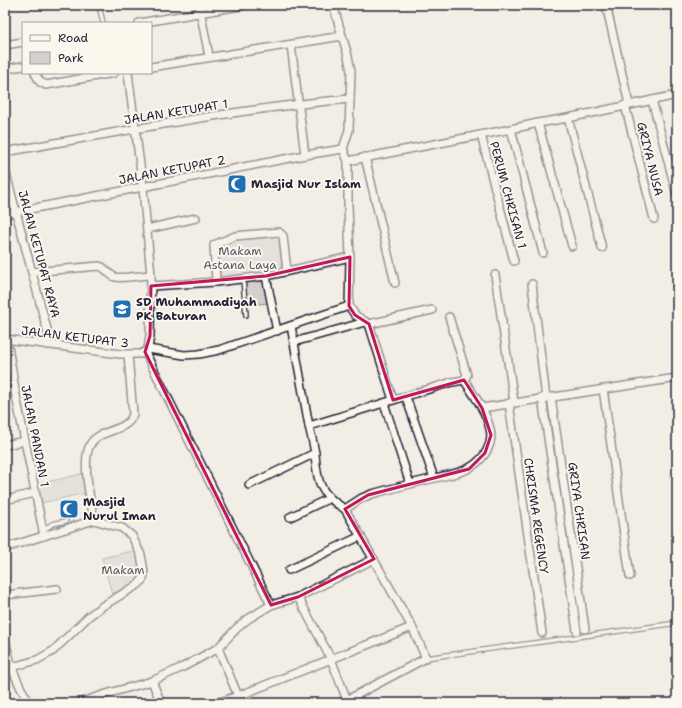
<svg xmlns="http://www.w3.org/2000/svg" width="682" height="708" font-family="'Shantell Sans',sans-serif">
<rect width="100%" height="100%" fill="#f2eee5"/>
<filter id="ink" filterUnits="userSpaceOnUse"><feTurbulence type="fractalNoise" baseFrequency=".025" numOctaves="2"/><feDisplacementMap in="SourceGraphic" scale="8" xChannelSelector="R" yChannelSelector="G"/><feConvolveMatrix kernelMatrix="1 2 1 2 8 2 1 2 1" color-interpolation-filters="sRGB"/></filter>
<g filter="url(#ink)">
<g fill="#d4d1cc" stroke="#7b7a84">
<polygon points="279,235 283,271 217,279 218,245 235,239"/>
<polygon points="257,280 263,282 265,286 268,303 247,305 246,285 248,282"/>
<polygon points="86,473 86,493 41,503 38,484"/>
<path d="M137,550C147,579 137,582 112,594L102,558Z"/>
</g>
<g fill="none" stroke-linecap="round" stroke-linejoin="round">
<defs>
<g id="lane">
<polyline points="99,5 103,23"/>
<polyline points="243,279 246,315"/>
<polyline points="43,531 52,524 66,521"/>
<polyline points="426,658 677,623"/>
</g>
<g id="street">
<polyline points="199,5 209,56"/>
<polyline points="333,5 348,56 351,71 349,130 343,149 348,161 348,205 350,257 349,306 355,315 369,324 432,310"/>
<polyline points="606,5 629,104"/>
<polyline points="139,23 246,5"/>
<polyline points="5,45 23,42"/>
<polyline points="291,45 305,155"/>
<polyline points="151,67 342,36"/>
<polyline points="5,69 23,66"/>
<polyline points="35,73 40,82 46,85 114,73"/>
<polyline points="128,73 143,188 151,275 150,336 148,349"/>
<polyline points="652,100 677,195"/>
<polyline points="625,105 654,219"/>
<polyline points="568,118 602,248"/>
<polyline points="538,123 572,246"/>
<polyline points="511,129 543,253"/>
<polyline points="481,135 514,261"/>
<path d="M5,152C120,132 235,109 350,99"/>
<polyline points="365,157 395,283"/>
<polyline points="348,161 511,129 538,123 568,118 677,95"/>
<polyline points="5,170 48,333 47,345"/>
<polyline points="5,214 305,155 343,149"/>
<polyline points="147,229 196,218"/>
<path d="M32,272L99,266C106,267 108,275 115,277C122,279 143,275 151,275"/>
<polyline points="495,275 514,402"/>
<polyline points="266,276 277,331"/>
<polyline points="216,282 214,245 216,244 235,236 279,232 283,236 287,271"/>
<polyline points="532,284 546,398"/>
<polyline points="151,286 216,282 266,276 350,257"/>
<polyline points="449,317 467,375 464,380"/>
<polyline points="369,324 393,400"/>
<path d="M291,326L309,426L452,382L464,380C474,395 486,411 490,429C494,444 484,459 471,467C460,474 447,475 435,478C414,483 393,488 372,494L362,498L345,509L412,627L426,658L347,700V703"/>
<polyline points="5,339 120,354 140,354 145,352 148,349 184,355 199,354 219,350 349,306"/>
<polyline points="7,340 16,396 44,536"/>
<polyline points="294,342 365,322"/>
<polyline points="145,352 271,605"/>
<polyline points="603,389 630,576"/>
<polyline points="406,397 434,478"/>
<polyline points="551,397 585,629"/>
<polyline points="542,398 577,631"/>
<polyline points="384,403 410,484"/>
<polyline points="509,403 542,633"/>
<polyline points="482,408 677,378"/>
<path d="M309,426C311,435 314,445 315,454C317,481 319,494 345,509"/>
<polyline points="5,445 25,441"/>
<polyline points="249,485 315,453"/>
<polyline points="5,500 35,493"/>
<polyline points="290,517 330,498"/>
<path d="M94,520C91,502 81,462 90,445C98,428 128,433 133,414L128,355"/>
<polyline points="5,548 94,520 122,528 132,536 141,555 143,566 144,573 143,579 139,584 101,607 89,616 53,651 37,660 5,669"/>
<polyline points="289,570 361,536"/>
<polyline points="5,595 57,589"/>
<polyline points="298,597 331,659 347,700 341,703"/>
<path d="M5,640C10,662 16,684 30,703"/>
<polyline points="218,648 241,703"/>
<polyline points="152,681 161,703"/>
<polyline points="79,703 106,694 152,681 183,667 218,648 237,628 248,619 271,605 298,597 374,559"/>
<polyline points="216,703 238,696 412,627"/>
</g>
</defs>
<use href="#lane" stroke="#22223b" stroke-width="6"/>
<use href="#street" stroke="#22223b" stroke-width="10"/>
<use href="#lane" stroke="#fbf7ec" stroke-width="3.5"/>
<use href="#street" stroke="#fbf7ec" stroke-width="7"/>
</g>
</g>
<path d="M0 0H682V708H0ZM350,257L349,306L355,315L369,324L393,400L464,380L482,408L491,435L485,453L469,469L368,495L345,509L374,559L298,597L271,605L145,352L150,336L151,286L266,276Z" fill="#f2eee5" fill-opacity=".55" fill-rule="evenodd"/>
<path fill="none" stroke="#c2185b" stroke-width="3" stroke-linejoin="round" d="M350,257L349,306L355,315L369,324L393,400L464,380L482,408L491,435L485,453L469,469L368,495L345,509L374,559L298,597L271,605L145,352L150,336L151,286L266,276Z"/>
<defs>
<symbol id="mosque-square" viewBox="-11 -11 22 22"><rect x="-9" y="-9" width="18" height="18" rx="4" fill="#1f6fb2" stroke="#fbf7ec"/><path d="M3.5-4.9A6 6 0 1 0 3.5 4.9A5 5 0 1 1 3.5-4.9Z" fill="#fff"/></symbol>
<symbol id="school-square" viewBox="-11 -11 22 22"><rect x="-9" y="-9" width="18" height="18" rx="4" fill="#1f6fb2" stroke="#fbf7ec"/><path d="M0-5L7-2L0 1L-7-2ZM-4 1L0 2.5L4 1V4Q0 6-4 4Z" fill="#fff"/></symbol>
</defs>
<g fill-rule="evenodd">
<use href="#mosque-square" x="226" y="173" width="22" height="22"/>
<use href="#school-square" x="111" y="298" width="22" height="22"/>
<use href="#mosque-square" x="58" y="498" width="22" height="22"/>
</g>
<g text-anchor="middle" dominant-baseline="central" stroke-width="4" stroke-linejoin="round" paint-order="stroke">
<g font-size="12" fill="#22223b" stroke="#fbf7ec">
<text transform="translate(176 112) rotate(-9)">JALAN KETUPAT 1</text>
<text transform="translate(650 159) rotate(76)">GRIYA NUSA</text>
<text transform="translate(172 170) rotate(-11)">JALAN KETUPAT 2</text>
<text transform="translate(508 195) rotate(75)">PERUM CHRISAN 1</text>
<text transform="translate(39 254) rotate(75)">JALAN KETUPAT RAYA</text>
<text transform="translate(75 337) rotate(7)">JALAN KETUPAT 3</text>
<text transform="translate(35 436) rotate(79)">JALAN PANDAN 1</text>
<text transform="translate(579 511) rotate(82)">GRIYA CHRISAN</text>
<text transform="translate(536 516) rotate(82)">CHRISMA REGENCY</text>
</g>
<g font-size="12" font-weight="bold" fill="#22223b" stroke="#fbf7ec" text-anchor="start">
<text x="251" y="184">Masjid Nur Islam</text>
<text x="136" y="302">SD Muhammadiyah<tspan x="136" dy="14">PK Baturan</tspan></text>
<text x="83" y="502">Masjid<tspan x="83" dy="14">Nurul Iman</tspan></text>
</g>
<g font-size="12" fill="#575766" stroke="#fbf7ec">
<text x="240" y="251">Makam<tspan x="240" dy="14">Astana Laya</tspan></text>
<text x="123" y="570">Makam</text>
</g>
</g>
<rect width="682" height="708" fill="none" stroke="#fbf7ec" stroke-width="20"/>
<rect x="10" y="10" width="662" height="688" fill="none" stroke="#22223b" stroke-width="1.5" filter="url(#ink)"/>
<rect x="22" y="22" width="130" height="52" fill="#fbf7ec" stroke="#a4a2a5"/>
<rect x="30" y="35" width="20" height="6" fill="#fbf7ec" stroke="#a4a2a5"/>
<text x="58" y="42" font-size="12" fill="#22223b">Road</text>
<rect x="30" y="52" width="20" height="12" fill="#d4d1cc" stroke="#a4a2a5"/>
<text x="58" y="62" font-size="12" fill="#22223b">Park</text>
</svg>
